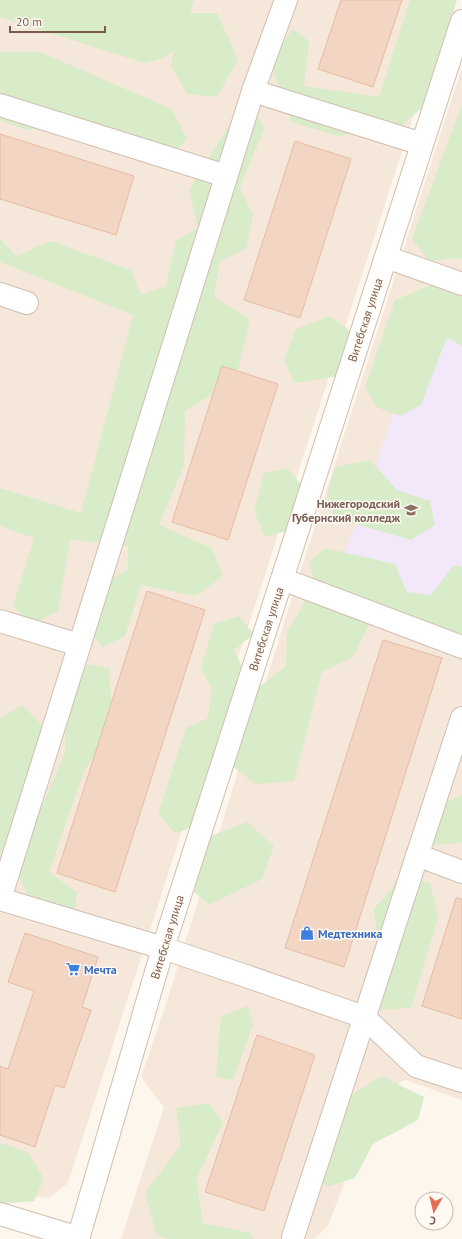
<svg xmlns="http://www.w3.org/2000/svg" width="462" height="1239" font-family="'PT Sans',sans-serif">
<rect width="100%" height="100%" fill="#fdf6ec"/>
<g fill="#f5e8da">
<polygon points="0,0 451,0 68,1183 49,1198 20,1195 0,1189"/>
<polygon points="462,67 462,1100 406,1080 378,1093 328,1226 314,1239 121,1239 164,1107 141,1077 167,1001 284,623"/>
</g>
<polygon fill="#f3e8fa" points="437,288 462,297 462,631 335,582"/>
<g fill="#d8ecc9">
<polygon points="0,0 194,0 190,13 217,13 238,59 217,97 187,94 171,66 174,50 164,58 144,63 0,17"/>
<polygon points="410,0 457,0 423,107 395,131 370,123 341,137 291,122 271,64 292,29 309,41 304,86 379,97"/>
<polygon points="0,52 40,52 172,109 187,139 162,164 89,145 71,124 26,130 0,120"/>
<polygon points="462,104 462,258 429,261 412,239"/>
<polygon points="257,114 264,129 240,187 253,215 246,249 220,261 214,297 250,319 236,380 185,411 184,465 159,525 212,548 223,576 196,596 141,585 125,636 102,647 92,632 112,578 128,569 128,546 70,539 58,611 32,624 13,606 34,538 0,526 0,488 81,513 133,315 0,262 0,239 17,256 51,241 131,270 141,295 166,286 176,241 198,228 189,190 232,120"/>
<polygon points="438,282 462,294 462,346 447,337 421,405 401,416 376,407 365,387 395,300"/>
<polygon points="330,316 352,332 340,376 294,383 284,360 296,329"/>
<polygon points="370,460 397,490 430,501 435,525 411,540 334,518 327,494 335,467"/>
<polygon points="287,468 304,488 294,529 265,537 254,511 264,473"/>
<polygon points="325,548 395,564 407,592 431,595 454,565 462,567 462,661 414,622 371,620 353,657 322,672 294,781 255,784 230,764 255,690 286,666 287,632 315,585 309,562"/>
<polygon points="239,616 254,634 234,650 244,670 200,823 176,834 158,814 186,728 208,718 212,689 201,668 214,624"/>
<polygon points="87,664 109,668 113,730 84,771 49,872 77,892 75,909 39,918 15,869 65,753 66,691"/>
<polygon points="22,705 44,727 0,856 0,718"/>
<polygon points="462,794 462,843 431,845 423,815"/>
<polygon points="247,822 274,846 262,879 209,905 194,892 205,838"/>
<polygon points="403,875 430,883 438,918 411,1008 381,1010 363,980 378,944 374,909"/>
<polygon points="248,1006 253,1025 233,1080 216,1077 221,1016"/>
<polygon points="381,1076 424,1097 418,1120 373,1144 355,1178 327,1187 309,1162 324,1113"/>
<polygon points="209,1103 223,1122 196,1180 203,1223 251,1233 253,1239 169,1239 157,1236 145,1193 181,1145 176,1108"/>
<polygon points="0,1143 28,1152 44,1179 34,1201 0,1204"/>
</g>
<g fill="#f3d5c3" stroke="#e6bba3">
<polygon points="341,0 402,0 373,87 318,69"/>
<polygon points="0,134 134,176 116,235 0,199"/>
<polygon points="295,141 351,159 300,318 244,300"/>
<polygon points="222,366 278,384 228,540 172,522"/>
<polygon points="147,591 205,610 115,892 57,873"/>
<polygon points="383,640 442,658 344,967 285,948"/>
<polygon points="456,898 462,899 462,1019 422,1006"/>
<polygon points="25,933 98,957 82,1007 91,1010 64,1088 55,1085 35,1147 0,1135 0,1066 8,1069 34,991 8,982"/>
<polygon points="257,1035 315,1055 264,1211 205,1192"/>
</g>
<g fill="none" stroke-linecap="round" stroke-linejoin="round">
<defs>
<g id="minor">
<polyline points="286,0 253,91 422,144"/>
<polyline points="0,105 226,176"/>
<polyline points="386,257 462,284"/>
<polyline points="0,294 27,303"/>
<polyline points="282,579 462,647"/>
<polyline points="0,621 79,645"/>
<polyline points="417,855 462,872"/>
<polyline points="0,899 253,91"/>
<polyline points="0,899 163,948 243,975 364,1017 416,1066 462,1081"/>
<polyline points="0,1214 79,1238"/>
<polyline points="293,1237 462,718"/>
<polyline points="78,1239 163,948 462,21"/>
</g>
</defs>
<use href="#minor" stroke="#d1beb0" stroke-width="24"/>
<use href="#minor" stroke="#fff" stroke-width="22"/>
</g>
<defs>
<symbol id="university-bare" viewBox="-9 -9 18 18"><path d="M0-5L7-2L0 1L-7-2ZM-4 1L0 2.5L4 1V4Q0 6-4 4Z" fill="#8d6e63" stroke="#fffaf3" stroke-width="2.5" paint-order="stroke"/></symbol>
<symbol id="shop-bare" viewBox="-9 -9 18 18"><path d="M-5-2.5h2.3a2.7 3.5 0 0 1 5.4 0H5L5.5 6h-11ZM-1.5-2.5h3a1.5 2.3 0 0 0-3 0Z" fill="#3f7fe0" stroke="#fffaf3" stroke-width="2.5" paint-order="stroke"/></symbol>
<symbol id="supermarket-bare" viewBox="-9 -9 18 18"><path d="M-6-5.5h2.5l.6 2H6L4.5 2H-2.5L-4.4-4H-6ZM-1.5 3.2a1.3 1.3 0 1 0 .1 0ZM3 3.2a1.3 1.3 0 1 0 .1 0Z" fill="#3f7fe0" stroke="#fffaf3" stroke-width="2.5" paint-order="stroke"/></symbol>
</defs>
<g fill-rule="evenodd">
<use href="#university-bare" x="401" y="500" width="20" height="20"/>
<use href="#shop-bare" x="297" y="923" width="20" height="20"/>
<use href="#supermarket-bare" x="63" y="959" width="20" height="20"/>
</g>
<g text-anchor="middle" dominant-baseline="central" stroke-width="3" stroke-linejoin="round" paint-order="stroke">
<g font-size="12" fill="#7a5c4d" stroke="#fffaf3">
<text transform="translate(365 320) rotate(-72)">Витебская улица</text>
<text transform="translate(266 629) rotate(-72)">Витебская улица</text>
<text transform="translate(167 937) rotate(-73)">Витебская улица</text>
</g>
<g font-size="12" font-weight="bold" fill="#785e54" stroke="#fffaf3" text-anchor="end">
<text x="400" y="503">Нижегородский<tspan x="400" dy="14">Губернский колледж</tspan></text>
</g>
<g font-size="12" font-weight="bold" fill="#366cbe" stroke="#fffaf3" text-anchor="start">
<text x="318" y="933">Медтехника</text>
<text x="84" y="969">Мечта</text>
</g>
</g>
<g transform="translate(434 1211) rotate(188)"><circle r="19" fill="#fffaf3" stroke="#cabbb1"/>
<path d="M0-3L7 15L0 10L-7 15Z" fill="#e76f51"/>
<text y="-6" font-size="11" font-weight="bold" text-anchor="middle" fill="#7a5c4d">С</text>
</g>
<path d="M10 26v6h95v-6" fill="none" stroke="#7a5c4d" stroke-width="2"/>
<text x="16" y="26" font-size="12" fill="#7a5c4d" stroke="#fffaf3" stroke-width="3" paint-order="stroke">20 m</text>
</svg>
